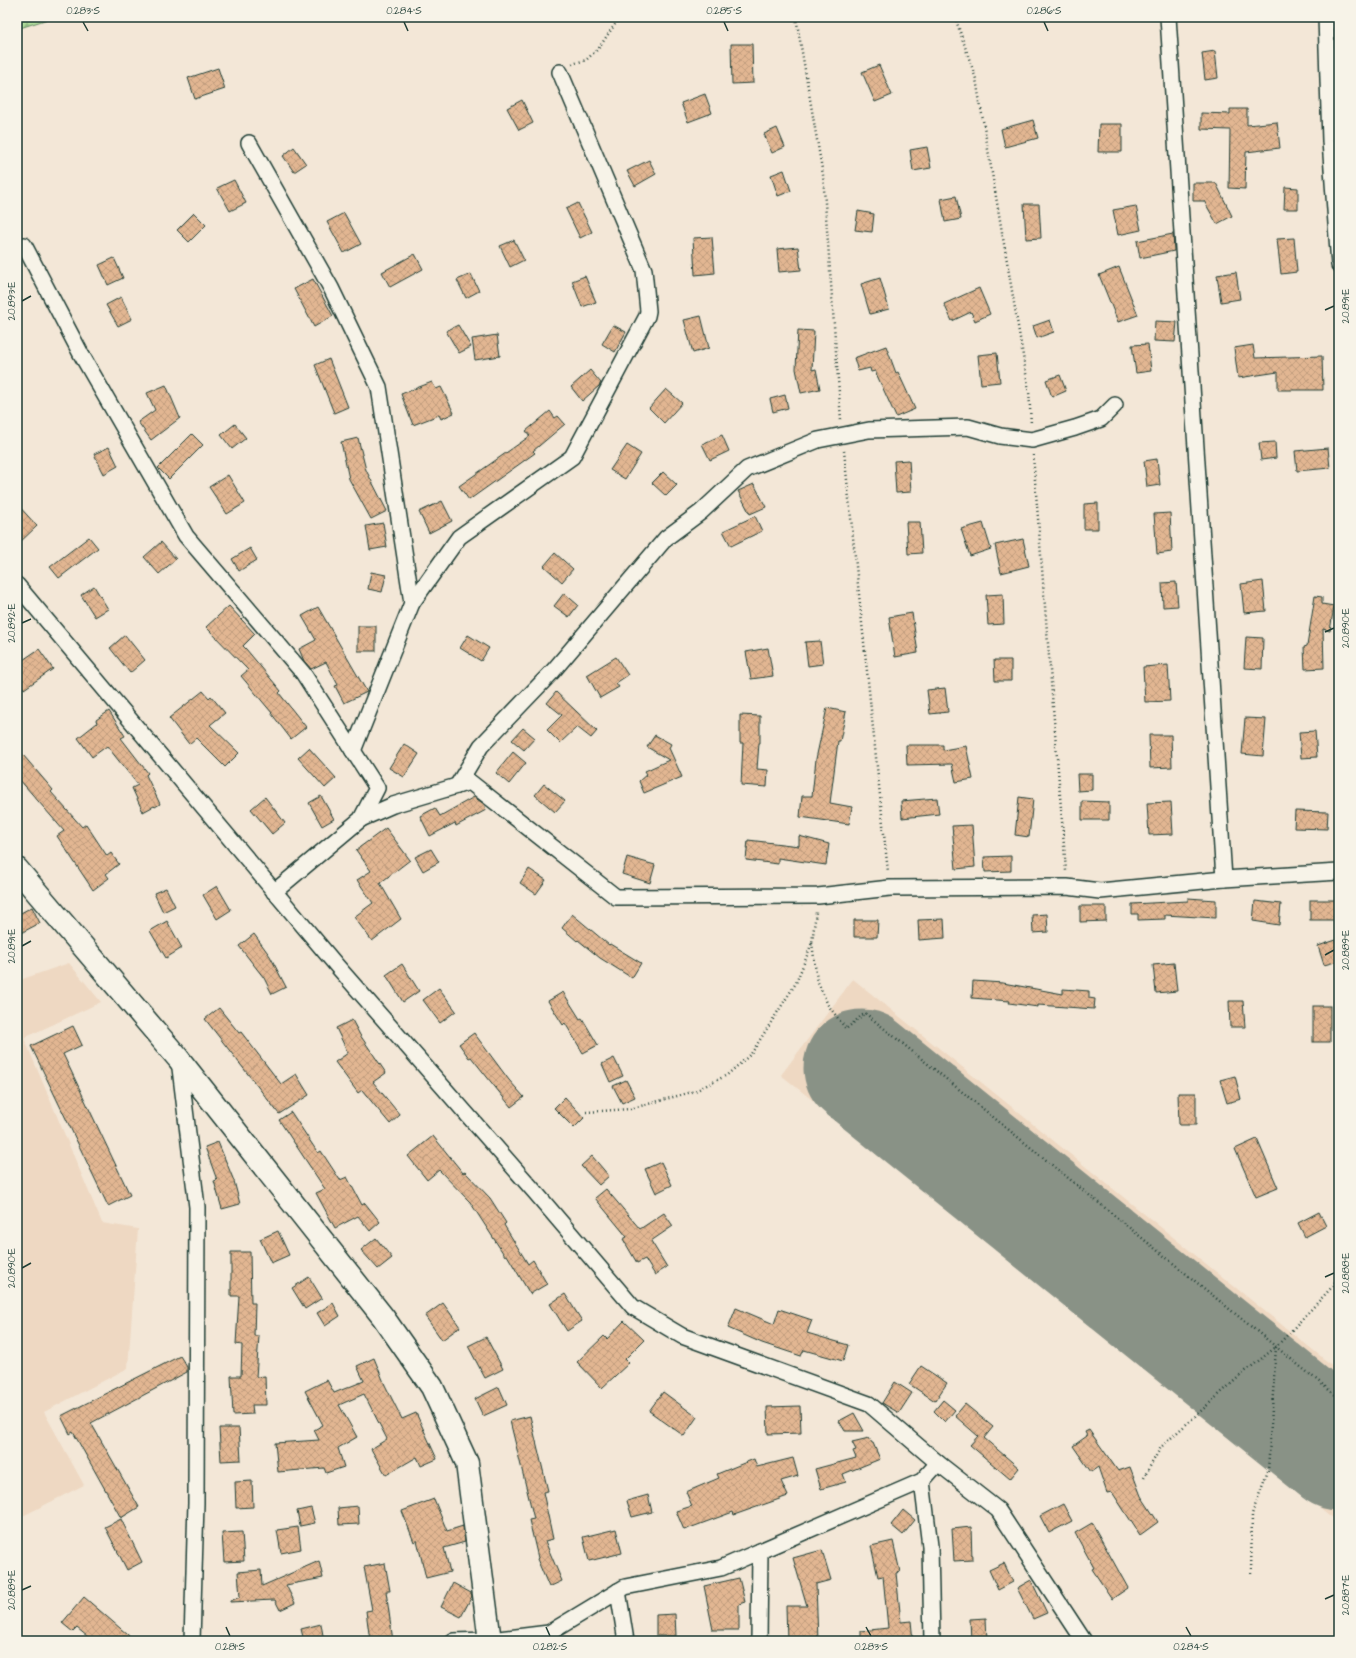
<svg xmlns="http://www.w3.org/2000/svg" width="1356" height="1658" font-family="'Architects Daughter',sans-serif">
<defs>
<pattern id="forest-firs" width="22" height="20" patternUnits="userSpaceOnUse"><rect width="22" height="20" fill="#aedb9a"/><path d="M5 1l3.5 6h-7zM16 11l3.5 6h-7z" fill="#95bd85"/></pattern>
<pattern id="building-cross-hatch" width="8" height="8" patternUnits="userSpaceOnUse"><rect width="8" height="8" fill="#e2b692"/><path d="M0 0l8 8M0 8l8-8" fill="none" stroke="#c19d7e"/></pattern>
</defs>
<rect width="100%" height="100%" fill="#f3e7d7"/>
<filter id="ink" filterUnits="userSpaceOnUse"><feTurbulence type="fractalNoise" baseFrequency=".025" numOctaves="2"/><feDisplacementMap in="SourceGraphic" scale="8" xChannelSelector="R" yChannelSelector="G"/><feConvolveMatrix kernelMatrix="1 2 1 2 8 2 1 2 1" color-interpolation-filters="sRGB"/></filter>
<g filter="url(#ink)">
<g fill="#eed8c2">
<polygon points="69,963 101,1002 24,1038 102,1223 138,1229 128,1368 44,1412 84,1485 17,1519 17,981"/>
<polygon points="853,979 1339,1371 1339,1523 781,1075"/>
</g>
<polygon fill="url(#forest-firs)" stroke="#668c67" points="17,17 54,17 17,29"/>
<g fill="none" stroke-linecap="round" stroke-linejoin="round">
<polyline stroke="#899286" stroke-width="117" points="862,1068 1339,1452"/>
</g>
<g fill="url(#building-cross-hatch)" stroke="#1f3d34">
<polygon points="731,44 752,44 753,83 732,84"/>
<polygon points="1215,51 1218,78 1205,80 1202,53"/>
<polygon points="879,65 892,95 875,102 862,72"/>
<polygon points="218,68 225,89 195,99 188,78"/>
<polygon points="705,94 712,113 688,122 681,103"/>
<polygon points="522,100 533,123 519,130 507,108"/>
<polygon points="1230,109 1247,109 1247,125 1277,122 1280,148 1246,152 1245,189 1229,188 1230,130 1201,129 1201,113 1230,114"/>
<polygon points="1033,120 1038,138 1005,147 1001,129"/>
<polygon points="1099,124 1122,124 1122,152 1098,152"/>
<polygon points="777,128 785,147 772,153 764,134"/>
<polygon points="294,147 306,164 294,172 283,156"/>
<polygon points="927,147 931,168 913,171 910,150"/>
<polygon points="649,160 656,174 635,186 627,171"/>
<polygon points="784,170 791,191 778,196 771,175"/>
<polygon points="234,180 246,203 230,211 217,188"/>
<polygon points="1193,183 1216,183 1232,216 1217,224 1204,201 1193,201"/>
<polygon points="1285,187 1298,188 1298,209 1284,209"/>
<polygon points="956,196 961,219 945,222 941,199"/>
<polygon points="578,203 592,232 580,238 566,209"/>
<polygon points="1024,204 1039,204 1041,238 1026,239"/>
<polygon points="1136,206 1141,230 1118,235 1113,210"/>
<polygon points="858,211 874,214 872,232 855,230"/>
<polygon points="194,213 206,225 189,242 177,230"/>
<polygon points="344,213 361,244 344,253 327,222"/>
<polygon points="1173,234 1174,251 1140,258 1137,241"/>
<polygon points="712,237 715,273 695,275 693,238"/>
<polygon points="1294,238 1297,272 1281,274 1277,239"/>
<polygon points="514,240 524,260 510,267 500,246"/>
<polygon points="798,247 801,270 779,272 777,249"/>
<polygon points="415,254 423,269 390,287 382,272"/>
<polygon points="114,258 123,278 108,285 99,265"/>
<polygon points="1119,267 1138,315 1118,322 1099,275"/>
<polygon points="1236,272 1240,299 1221,302 1217,275"/>
<polygon points="471,274 479,291 466,298 457,280"/>
<polygon points="585,276 596,302 582,307 572,281"/>
<polygon points="880,278 889,309 870,314 861,284"/>
<polygon points="313,279 333,316 314,327 294,289"/>
<polygon points="979,288 990,314 975,321 971,312 952,321 944,304"/>
<polygon points="121,297 132,319 118,326 106,305"/>
<polygon points="701,316 709,348 693,353 684,320"/>
<polygon points="1050,320 1054,332 1037,338 1033,326"/>
<polygon points="1155,321 1177,322 1175,342 1154,341"/>
<polygon points="458,325 471,347 459,353 446,331"/>
<polygon points="613,325 626,332 615,352 602,344"/>
<polygon points="798,330 814,331 812,370 816,369 820,389 801,393 796,369"/>
<polygon points="497,335 500,356 475,360 472,339"/>
<polygon points="1148,344 1151,371 1136,373 1132,345"/>
<polygon points="1253,345 1255,358 1322,356 1323,390 1278,390 1278,372 1238,378 1234,348"/>
<polygon points="886,346 896,373 898,372 915,409 896,417 875,371 871,372 870,368 858,371 854,358"/>
<polygon points="997,353 1000,382 981,384 978,355"/>
<polygon points="329,359 348,407 334,413 315,365"/>
<polygon points="590,370 601,383 599,386 582,401 571,387"/>
<polygon points="1060,375 1066,391 1052,397 1046,380"/>
<polygon points="432,382 436,389 441,387 454,413 441,419 439,415 413,425 401,394"/>
<polygon points="166,385 180,418 151,440 138,422 155,410 147,393"/>
<polygon points="666,389 682,403 664,423 649,408"/>
<polygon points="785,395 788,408 773,412 770,399"/>
<polygon points="550,411 555,418 558,416 565,424 533,451 535,453 469,500 459,486 530,436 526,431"/>
<polygon points="235,424 246,438 232,449 221,435"/>
<polygon points="192,434 203,445 169,479 158,468"/>
<polygon points="722,435 729,451 710,460 702,444"/>
<polygon points="358,438 366,470 387,511 371,519 349,479 341,442"/>
<polygon points="1275,442 1276,458 1261,460 1259,443"/>
<polygon points="627,445 641,454 625,479 610,470"/>
<polygon points="109,447 118,466 104,474 94,454"/>
<polygon points="1328,448 1330,468 1297,471 1295,451"/>
<polygon points="1157,459 1160,485 1147,487 1144,461"/>
<polygon points="909,460 911,492 896,493 894,461"/>
<polygon points="663,472 677,485 666,496 652,483"/>
<polygon points="228,475 245,503 227,514 209,487"/>
<polygon points="754,484 766,507 750,514 738,491"/>
<polygon points="442,501 452,521 429,533 419,512"/>
<polygon points="1098,503 1098,529 1084,529 1084,504"/>
<polygon points="17,504 37,526 17,545"/>
<polygon points="1170,513 1172,552 1157,554 1154,514"/>
<polygon points="755,516 762,531 731,546 723,531"/>
<polygon points="906,522 920,522 922,553 908,554"/>
<polygon points="383,523 387,547 370,550 366,526"/>
<polygon points="983,523 991,549 970,556 961,529"/>
<polygon points="89,537 98,548 59,578 50,567"/>
<polygon points="1023,539 1029,566 1001,573 995,545"/>
<polygon points="161,542 176,559 159,574 144,557"/>
<polygon points="250,548 257,560 239,571 232,559"/>
<polygon points="555,553 573,569 562,582 544,566"/>
<polygon points="371,572 386,575 382,592 368,589"/>
<polygon points="1263,581 1266,611 1244,613 1241,584"/>
<polygon points="1176,582 1178,606 1163,607 1162,583"/>
<polygon points="94,586 108,609 95,617 81,595"/>
<polygon points="564,593 578,605 569,617 554,606"/>
<polygon points="1003,594 1004,624 988,625 986,595"/>
<polygon points="1315,596 1322,597 1322,604 1334,606 1330,631 1323,629 1324,668 1305,669 1304,647 1307,646"/>
<polygon points="229,606 255,634 243,646 246,649 281,691 279,693 306,727 291,739 271,713 272,713 241,676 248,670 206,627"/>
<polygon points="318,607 367,692 344,703 335,686 338,685 326,662 311,669 304,661 299,649 316,640 302,616"/>
<polygon points="912,613 918,653 895,657 889,617"/>
<rect x="358" y="626" width="18" height="25"/>
<polygon points="125,635 145,660 130,673 110,648"/>
<polygon points="468,635 489,648 481,661 460,648"/>
<polygon points="1246,637 1263,638 1262,669 1244,668"/>
<polygon points="820,641 823,664 808,666 805,642"/>
<polygon points="768,648 773,676 751,679 746,652"/>
<polygon points="39,649 53,669 24,689 17,679 17,664"/>
<polygon points="616,657 628,675 616,683 619,687 600,698 587,675"/>
<polygon points="994,660 1011,660 1011,681 995,681"/>
<polygon points="1168,665 1170,701 1145,702 1143,667"/>
<polygon points="945,688 948,712 930,714 927,690"/>
<polygon points="203,691 209,698 211,696 225,713 210,725 239,753 225,767 196,738 189,744 169,718"/>
<polygon points="556,692 597,731 591,738 577,727 560,743 547,730 562,715 547,703"/>
<polygon points="827,708 846,712 840,741 838,741 830,803 852,807 849,824 800,817 802,796 812,796 816,759"/>
<polygon points="109,711 125,736 121,738 148,773 146,775 160,804 155,807 154,806 143,812 132,788 138,785 107,746 92,757 78,738 97,723 96,720"/>
<polygon points="740,715 760,716 760,743 759,743 757,769 768,770 767,787 741,785 743,743 740,743"/>
<polygon points="1245,718 1266,719 1263,756 1242,754"/>
<polygon points="523,728 535,738 524,750 512,740"/>
<polygon points="1315,731 1317,757 1301,758 1299,732"/>
<polygon points="655,735 671,744 669,748 682,777 644,793 639,781 647,774 645,771 669,760 647,747"/>
<polygon points="1149,735 1171,735 1172,767 1150,768"/>
<polygon points="404,744 419,754 404,777 389,768"/>
<polygon points="906,745 943,745 943,750 966,746 973,779 956,782 952,764 907,765"/>
<polygon points="17,748 53,790 51,792 82,827 86,824 107,856 111,853 119,864 106,874 109,878 93,890 57,836 64,831 19,779 17,781"/>
<polygon points="309,748 336,778 325,788 298,758"/>
<polygon points="513,752 526,763 509,784 496,773"/>
<polygon points="1077,774 1092,774 1092,790 1078,791"/>
<polygon points="544,784 565,801 555,812 535,795"/>
<polygon points="321,796 334,819 322,826 309,803"/>
<polygon points="265,797 285,823 272,834 251,809"/>
<polygon points="474,797 484,804 486,810 456,826 455,823 430,836 420,816 435,808 440,816"/>
<polygon points="1019,797 1033,799 1029,837 1015,835"/>
<polygon points="937,798 939,814 902,818 901,801"/>
<polygon points="1082,801 1109,802 1109,820 1082,820"/>
<polygon points="1171,802 1173,834 1149,835 1147,803"/>
<polygon points="1295,811 1328,812 1327,829 1294,828"/>
<polygon points="972,825 975,867 956,869 952,826"/>
<polygon points="386,828 410,860 380,883 401,919 372,941 354,917 373,903 357,880 371,871 356,850"/>
<polygon points="799,836 829,844 826,865 778,858 778,864 746,860 748,840 799,846"/>
<polygon points="431,849 439,862 423,871 415,857"/>
<polygon points="1011,856 1011,871 985,872 984,857"/>
<polygon points="627,857 655,865 650,883 622,874"/>
<polygon points="529,869 546,880 536,894 520,883"/>
<polygon points="217,886 231,910 217,919 203,895"/>
<polygon points="166,888 175,906 163,912 154,893"/>
<polygon points="1188,898 1216,900 1216,918 1165,915 1165,919 1138,920 1138,914 1132,914 1132,904 1188,901"/>
<rect x="1310" y="900" width="29" height="20"/>
<polygon points="1255,901 1281,904 1279,925 1253,921"/>
<polygon points="1080,906 1106,906 1106,921 1080,922"/>
<polygon points="32,907 40,923 17,935 17,915"/>
<polygon points="572,914 609,945 610,944 641,963 632,978 600,958 578,940 577,941 562,928"/>
<polygon points="1047,914 1048,932 1033,933 1032,915"/>
<polygon points="944,919 945,938 919,940 918,920"/>
<polygon points="854,920 878,920 877,937 854,937"/>
<polygon points="167,921 182,948 166,958 150,931"/>
<polygon points="254,934 270,956 286,987 272,994 264,978 239,946"/>
<polygon points="1336,940 1339,949 1339,961 1324,965 1318,946"/>
<polygon points="1174,963 1177,991 1156,993 1153,965"/>
<polygon points="402,964 419,991 403,1002 386,975"/>
<polygon points="973,981 1003,983 1063,994 1063,989 1089,991 1089,998 1095,999 1094,1009 1038,1005 1038,1007 1009,1003 1010,1001 972,998"/>
<polygon points="439,988 456,1011 440,1023 423,1000"/>
<polygon points="563,992 580,1019 582,1018 598,1045 583,1053 565,1023 563,1025 548,1001"/>
<polygon points="1229,1001 1243,1001 1245,1027 1230,1027"/>
<rect x="1313" y="1006" width="17" height="36"/>
<polygon points="219,1008 239,1033 241,1032 281,1084 296,1074 309,1095 279,1114 205,1019"/>
<polygon points="352,1020 360,1035 386,1073 373,1082 400,1115 390,1124 362,1090 358,1093 335,1062 348,1053 336,1028"/>
<polygon points="73,1026 82,1045 63,1054 130,1195 108,1206 31,1046"/>
<polygon points="474,1033 509,1080 524,1097 511,1107 471,1057 469,1058 459,1044"/>
<polygon points="614,1058 623,1076 610,1082 602,1064"/>
<polygon points="1235,1076 1241,1099 1227,1103 1220,1080"/>
<polygon points="626,1080 635,1097 622,1103 613,1086"/>
<polygon points="1178,1093 1196,1093 1196,1125 1179,1125"/>
<polygon points="565,1097 584,1118 574,1128 554,1108"/>
<polygon points="291,1112 318,1153 321,1151 340,1180 347,1177 362,1205 365,1203 380,1222 370,1231 358,1216 335,1228 316,1193 325,1189 279,1120"/>
<polygon points="433,1136 463,1173 465,1172 490,1198 506,1223 504,1225 528,1264 533,1260 547,1284 530,1294 507,1255 505,1256 470,1202 439,1170 427,1180 408,1156"/>
<polygon points="1257,1139 1278,1188 1256,1197 1235,1149"/>
<polygon points="218,1142 234,1181 240,1204 222,1209 214,1181 217,1180 205,1147"/>
<polygon points="592,1156 609,1176 599,1185 581,1166"/>
<polygon points="661,1162 672,1185 656,1193 645,1169"/>
<polygon points="606,1189 640,1229 664,1213 673,1226 651,1241 667,1267 655,1275 645,1259 637,1263 623,1239 627,1237 595,1198"/>
<polygon points="1319,1212 1326,1226 1305,1237 1298,1223"/>
<polygon points="278,1231 289,1255 271,1263 260,1239"/>
<polygon points="376,1238 392,1258 378,1269 361,1250"/>
<polygon points="231,1252 250,1252 251,1303 255,1303 254,1336 259,1336 256,1377 265,1376 266,1405 252,1405 253,1414 233,1415 231,1376 241,1376 242,1345 236,1344 239,1296 231,1296"/>
<polygon points="309,1277 322,1298 305,1309 292,1288"/>
<polygon points="565,1294 582,1321 567,1331 550,1304"/>
<polygon points="333,1303 340,1316 325,1326 317,1313"/>
<polygon points="443,1303 460,1327 442,1340 425,1316"/>
<polygon points="736,1308 774,1324 779,1309 812,1320 807,1333 848,1345 843,1361 804,1350 801,1356 762,1343 728,1328"/>
<polygon points="624,1321 644,1340 625,1359 629,1363 602,1388 577,1362 604,1336 607,1339"/>
<polygon points="486,1337 503,1369 485,1378 468,1346"/>
<polygon points="180,1356 187,1367 187,1372 91,1423 139,1507 121,1518 73,1432 70,1434 61,1416"/>
<polygon points="374,1358 385,1385 402,1419 416,1413 437,1459 421,1466 417,1457 386,1475 371,1449 387,1439 364,1394 339,1405 357,1437 338,1448 344,1467 326,1473 324,1468 278,1472 275,1443 319,1440 314,1430 323,1425 305,1391 327,1380 334,1393 364,1381 357,1366"/>
<polygon points="921,1366 947,1383 935,1401 909,1384"/>
<polygon points="895,1382 912,1393 899,1413 882,1403"/>
<polygon points="499,1387 507,1405 483,1416 475,1399"/>
<polygon points="663,1392 697,1417 684,1436 649,1411"/>
<polygon points="943,1400 955,1410 945,1422 934,1411"/>
<polygon points="965,1404 993,1427 984,1438 1019,1468 1010,1479 970,1445 978,1436 955,1416"/>
<polygon points="800,1406 801,1433 768,1434 767,1407"/>
<polygon points="854,1413 864,1431 845,1431 839,1421"/>
<polygon points="530,1416 548,1491 543,1492 553,1539 545,1541 562,1581 549,1587 537,1559 538,1558 529,1520 534,1519 510,1421"/>
<polygon points="219,1428 239,1428 241,1460 221,1461"/>
<polygon points="1089,1430 1118,1471 1130,1467 1141,1496 1158,1522 1140,1535 1112,1492 1107,1493 1098,1467 1091,1472 1073,1446 1087,1436 1085,1432"/>
<polygon points="869,1438 872,1443 873,1443 880,1459 843,1474 846,1482 821,1489 815,1469 856,1458 853,1451 856,1450 852,1442"/>
<polygon points="793,1458 798,1476 781,1481 788,1496 734,1515 733,1512 684,1530 676,1511 692,1506 686,1492 719,1478 717,1474 754,1459 757,1467"/>
<polygon points="252,1481 253,1507 236,1508 235,1482"/>
<polygon points="648,1495 652,1512 632,1517 627,1501"/>
<polygon points="434,1499 447,1531 463,1526 465,1542 444,1548 450,1572 426,1578 417,1540 414,1542 402,1511"/>
<polygon points="1063,1504 1072,1521 1049,1533 1040,1516"/>
<polygon points="358,1506 359,1524 339,1525 338,1508"/>
<polygon points="311,1508 315,1523 300,1526 297,1511"/>
<polygon points="903,1510 915,1520 903,1535 891,1525"/>
<polygon points="121,1519 142,1562 127,1570 105,1527"/>
<polygon points="1092,1523 1128,1588 1112,1599 1092,1569 1094,1568 1075,1533"/>
<polygon points="298,1527 301,1549 281,1553 277,1530"/>
<polygon points="971,1527 972,1560 954,1561 952,1529"/>
<polygon points="616,1529 622,1553 589,1561 583,1537"/>
<polygon points="242,1532 244,1561 224,1562 222,1533"/>
<polygon points="893,1541 900,1572 896,1573 901,1622 911,1621 913,1641 861,1641 861,1631 888,1628 883,1576 878,1577 871,1546"/>
<polygon points="822,1550 831,1580 816,1584 818,1641 787,1641 786,1606 807,1606 793,1558"/>
<polygon points="319,1561 323,1578 286,1585 295,1603 280,1610 275,1600 230,1602 230,1601 240,1597 238,1572 261,1570 262,1586"/>
<polygon points="385,1563 390,1591 386,1591 393,1641 370,1641 366,1611 372,1610 364,1567"/>
<polygon points="1004,1563 1013,1582 998,1590 989,1570"/>
<polygon points="739,1578 745,1602 739,1604 739,1630 713,1630 704,1586"/>
<polygon points="1031,1580 1047,1613 1033,1619 1017,1588"/>
<polygon points="453,1583 471,1593 472,1596 461,1617 441,1607"/>
<polygon points="84,1597 135,1641 93,1641 77,1628 73,1632 62,1623"/>
<polygon points="675,1614 676,1636 656,1636 656,1615"/>
<polygon points="986,1618 987,1641 971,1641 970,1619"/>
<polygon points="321,1624 324,1641 304,1641 301,1629"/>
</g>
<g fill="none" stroke-linecap="round" stroke-linejoin="round">
<defs>
<g id="minor">
<polyline points="1168,17 1224,879"/>
<polyline points="1326,17 1330,141 1339,265"/>
<polyline points="249,143 331,288 379,387 412,603 353,751"/>
<polyline points="17,247 24,245 81,354 186,536 303,673 377,788 361,819 274,892"/>
<polyline points="17,585 337,966 535,1192 633,1307 682,1336 869,1404 938,1463 998,1510 1084,1641"/>
<polyline points="412,603 459,537 572,457 647,316 648,311 644,270 560,72"/>
<polyline points="457,786 481,746 553,671 666,538 701,512 747,469 818,440 869,430 968,427 1000,436 1032,440 1075,428 1101,419 1115,405"/>
<polyline points="361,819 393,805 470,782 616,897 818,896 890,888 1067,887 1100,891 1224,879 1339,872"/>
<polyline points="179,1060 197,1207 196,1503 192,1641"/>
<polyline points="922,1481 930,1546 932,1641"/>
<polyline points="618,1591 626,1641"/>
<polyline points="453,1641 490,1640 549,1633 625,1587 721,1568 922,1481 938,1463"/>
<polyline points="759,1641 760,1551"/>
</g>
<polyline id="primary" points="17,869 178,1058 383,1317 432,1387 467,1463 490,1641"/>
</defs>
<use href="#minor" stroke="#1f3d34" stroke-width="18"/>
<use href="#primary" stroke="#1f3d34" stroke-width="25"/>
<g stroke="#1f3d34" stroke-width="2.5" stroke-dasharray="1 3" stroke-linecap="butt">
<polyline points="796,17 823,175 841,420"/>
<polyline points="955,17 976,79 1029,391 1031,424"/>
<polyline points="572,64 586,60 598,49 620,17"/>
<polyline points="844,451 888,872"/>
<polyline points="1033,455 1066,871"/>
<polyline points="812,943 817,980 828,1005 846,1029 865,1013 1339,1398"/>
<polyline points="586,1112 630,1109 695,1091 727,1075 751,1054 796,983 812,943 816,912"/>
<polyline points="1144,1477 1161,1447 1242,1374 1276,1347"/>
<polyline points="1251,1573 1252,1514 1268,1471 1276,1347 1333,1286 1339,1274"/>
</g>
<use href="#minor" stroke="#f7f3e8" stroke-width="15"/>
<use href="#primary" stroke="#f7f3e8" stroke-width="22"/>
</g>
</g>
<path fill="none" stroke="#1f3d34" stroke-width="1.5" d="M83,22L88,31M404,22L408,31M724,22L728,31M1044,22L1048,31M22,301L31,296M1325,310L1334,306M22,623L31,619M1325,632L1334,628M22,946L31,941M1325,955L1334,950M22,1268L31,1263M1325,1277L1334,1273M22,1590L31,1586M1325,1599L1334,1595M226,1627L230,1636M546,1627L550,1636M866,1627L871,1636M1186,1627L1191,1636"/>
<rect width="1356" height="1658" fill="none" stroke="#f7f3e8" stroke-width="44"/>
<rect x="22" y="22" width="1312" height="1614" fill="none" stroke="#1f3d34" stroke-width="1.5"/>
<g font-size="10" text-anchor="middle" fill="#1f3d34">
<text x="83" y="14">0.283°S</text>
<text x="404" y="14">0.284°S</text>
<text x="724" y="14">0.285°S</text>
<text x="1044" y="14">0.286°S</text>
<text transform="translate(11 301) rotate(-90)" y="4">20.893°E</text>
<text transform="translate(1345 306) rotate(-90)" y="4">20.891°E</text>
<text transform="translate(11 623) rotate(-90)" y="4">20.892°E</text>
<text transform="translate(1345 628) rotate(-90)" y="4">20.890°E</text>
<text transform="translate(11 946) rotate(-90)" y="4">20.891°E</text>
<text transform="translate(1345 950) rotate(-90)" y="4">20.889°E</text>
<text transform="translate(11 1268) rotate(-90)" y="4">20.890°E</text>
<text transform="translate(1345 1273) rotate(-90)" y="4">20.888°E</text>
<text transform="translate(11 1590) rotate(-90)" y="4">20.889°E</text>
<text transform="translate(1345 1595) rotate(-90)" y="4">20.887°E</text>
<text x="230" y="1650">0.281°S</text>
<text x="550" y="1650">0.282°S</text>
<text x="871" y="1650">0.283°S</text>
<text x="1191" y="1650">0.284°S</text>
</g>
</svg>
